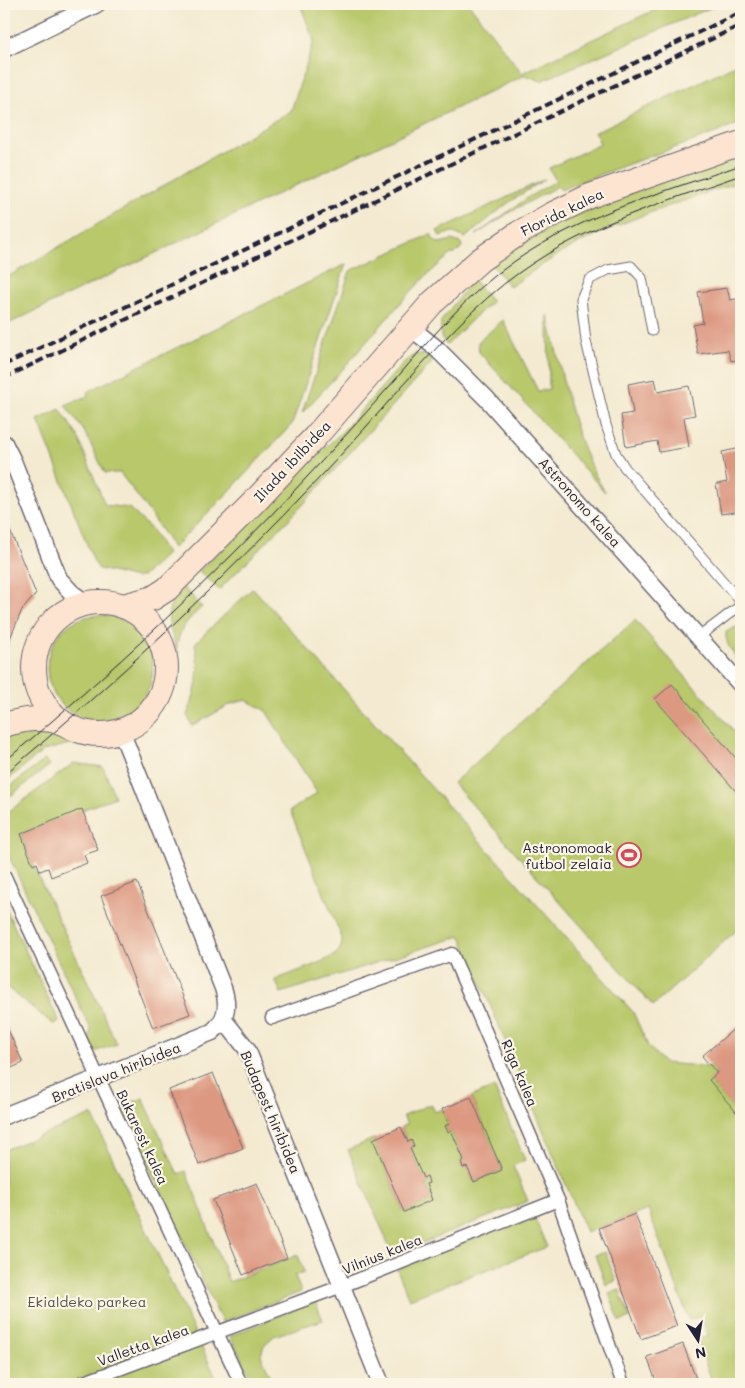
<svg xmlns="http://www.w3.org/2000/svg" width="745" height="1388" font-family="Mali,sans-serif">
<rect width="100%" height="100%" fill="#fcf5e5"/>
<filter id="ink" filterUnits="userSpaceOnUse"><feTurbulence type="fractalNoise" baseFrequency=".02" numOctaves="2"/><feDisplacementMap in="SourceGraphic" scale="10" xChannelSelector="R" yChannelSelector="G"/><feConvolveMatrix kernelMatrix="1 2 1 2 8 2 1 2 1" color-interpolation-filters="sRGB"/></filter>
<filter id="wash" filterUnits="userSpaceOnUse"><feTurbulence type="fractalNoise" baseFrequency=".0096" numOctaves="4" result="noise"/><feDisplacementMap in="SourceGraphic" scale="20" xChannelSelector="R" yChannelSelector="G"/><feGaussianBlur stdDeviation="1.12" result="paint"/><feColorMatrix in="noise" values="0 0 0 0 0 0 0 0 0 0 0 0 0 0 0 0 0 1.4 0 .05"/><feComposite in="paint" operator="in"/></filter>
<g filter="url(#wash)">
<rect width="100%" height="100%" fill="#f4ead1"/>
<g fill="#b8c86b" stroke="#6d7553">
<polygon points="300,4 469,4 522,73 667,4 719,4 541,81 525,75 4,326 4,279 291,111 314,41"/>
<path d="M741,62V123C682,147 620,165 561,190L558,186L510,212L476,235L530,196L556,181L549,168L600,144L595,132Z"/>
<path d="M741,153V181C693,198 644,213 598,234C566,248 538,267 510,287L491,264L513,247L585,209Z"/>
<polygon points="545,179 508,203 465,238 452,232 440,236 437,231"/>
<polygon points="431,234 434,240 439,243 452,240 461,243 462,247 455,254 451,254 424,278 404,299 342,370 302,413 350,271"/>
<polygon points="346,264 292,424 223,498 173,548 150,513 120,473 105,473 84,431 65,405 88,396 87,392"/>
<polygon points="473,279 492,302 475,317 447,345 441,337 441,321"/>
<path d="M548,315C563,375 572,440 605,492L479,352L478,342L503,320L538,391L549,389Z"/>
<polygon points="415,354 427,355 434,360 299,509 219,590 199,571 274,495 343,431 405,361"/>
<polygon points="60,409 77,435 105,505 129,508 151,529 167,554 143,576 136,578 99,569 94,562 38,420"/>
<path d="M182,586L202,607C187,620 176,632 177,653C170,624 160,613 182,586Z"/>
<path d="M253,588L633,1012L648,1046L664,1063L712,1067L717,1073L709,1080L741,1118V1384H713L697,1340L708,1335L701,1316L689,1320L648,1210L586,1232L461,936L281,993L275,980C289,974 328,961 337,953C341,949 342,944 342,938L290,811L317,793L266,711L246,700L231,704L192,726L187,715C198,687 200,673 195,643Z"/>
<circle cx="100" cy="668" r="53"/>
<polygon points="635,620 741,739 741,929 739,928 653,1006 453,783"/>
<path d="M736,627L741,628V661C732,654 725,643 726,632Z"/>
<polygon points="49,729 73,743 43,751 4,783 4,735"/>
<polygon points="45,760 50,765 4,801 4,791"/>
<polygon points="74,763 103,767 115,797 21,834 33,865 117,1044 94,1052 89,1037 91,1030 5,848 4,848 4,815"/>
<polygon points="4,905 59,1021 53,1024 4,985"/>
<polygon points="494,1087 525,1160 513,1166 528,1201 393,1255 348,1150 373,1139 404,1212 432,1200 426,1184 429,1183 427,1177 423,1178 410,1148 414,1146 411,1140 408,1142 401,1127 407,1124 403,1116 431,1104 435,1112 442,1109 449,1124 445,1126 448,1132 451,1130 464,1160 461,1162 463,1168 467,1167 474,1182 502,1170 471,1097"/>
<polygon points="143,1098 178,1174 186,1171 229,1282 298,1255 304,1272 295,1276 301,1292 222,1322 121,1107"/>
<polygon points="92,1115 219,1384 4,1384 4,1150"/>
<polygon points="533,1214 547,1247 409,1299 397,1269"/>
<polygon points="605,1252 616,1281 606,1285 595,1255"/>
<polygon points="619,1289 630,1318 620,1322 609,1293"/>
<polygon points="315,1301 323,1320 274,1336 264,1345 261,1355 274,1384 254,1384 230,1336"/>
</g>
<g id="blocks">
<g fill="#dd9881">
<polygon points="727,288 730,300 741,298 741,359 731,361 728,350 698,354 693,325 703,323 698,292"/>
<polygon points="655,379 658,392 689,386 695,415 684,417 689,447 659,452 657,441 626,447 621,415 633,413 628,384"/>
<polygon points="741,448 741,511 721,514 716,484 727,482 722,452"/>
<polygon points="4,516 36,594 22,610 11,636 4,660"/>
<polygon points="672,684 741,764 741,797 655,699"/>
<polygon points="82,809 98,850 84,855 87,863 51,877 48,868 40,871 37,863 33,865 21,834"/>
<polygon points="137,882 190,1014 153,1028 101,896"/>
<polygon points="4,1021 23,1063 4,1071"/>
<polygon points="741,1023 741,1118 709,1080 717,1073 702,1056"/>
<polygon points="213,1073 243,1148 199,1165 169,1090"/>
<polygon points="471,1097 502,1170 474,1182 467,1167 463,1168 461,1162 464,1160 451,1130 448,1132 445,1126 449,1124 442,1109"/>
<polygon points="401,1127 408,1142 411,1140 413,1143 414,1146 410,1148 423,1178 427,1176 428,1179 429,1183 426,1184 432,1200 404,1212 373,1139"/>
<polygon points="257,1183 287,1258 243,1275 213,1200"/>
<polygon points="635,1214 677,1326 641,1339 599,1228"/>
<polygon points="683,1344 698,1384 657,1384 647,1357"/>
</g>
</g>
</g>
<g filter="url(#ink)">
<use href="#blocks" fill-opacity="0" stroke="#6c6870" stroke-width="1"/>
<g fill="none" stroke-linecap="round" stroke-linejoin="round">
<defs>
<g id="service">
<polyline points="652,331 642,278 631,266 608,270 589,280 581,299 586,341 606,425 616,454 625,468 741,602"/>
<polyline points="700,636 741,605"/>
</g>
<g id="pedestrian">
<polyline points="4,875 241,1384"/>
<polyline points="272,1018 452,954 558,1200 623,1384"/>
<polyline points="79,1384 342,1286 558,1200"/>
</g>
<g id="minor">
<polyline points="4,49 97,4"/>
<polyline points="411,328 436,348 487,399 741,685"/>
<polyline points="4,443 13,461 59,579 72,593 87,604"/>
<polyline points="223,1019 247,1049 381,1384"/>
<path d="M4,1116L212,1032C227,1020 229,1005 223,988L121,731"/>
</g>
<g id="secondary">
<circle cx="100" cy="668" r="66"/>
<polyline points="123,606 153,598 167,589 253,503 315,437 432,303 480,260 519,233 551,215 590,196 741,143"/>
<path d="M4,725C24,719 43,716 63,723"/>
</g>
</defs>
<use href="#service" stroke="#6c6870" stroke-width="11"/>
<use href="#pedestrian" stroke="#6c6870" stroke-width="15"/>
<use href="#minor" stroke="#6c6870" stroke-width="19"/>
<use href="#secondary" stroke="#6c6870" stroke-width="26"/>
<use href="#service" stroke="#fff" stroke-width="9"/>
<use href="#pedestrian" stroke="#fff" stroke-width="12"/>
<use href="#minor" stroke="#fff" stroke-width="16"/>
<use href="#secondary" stroke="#fde4d1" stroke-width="24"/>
<g stroke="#22223b" stroke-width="1">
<path d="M4,762C110,673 213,579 307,477C337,445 366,413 395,380C432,337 468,293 515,261C583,214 664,192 741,165"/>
<path d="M4,775C117,681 223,580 324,473C351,444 377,415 402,386C439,345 475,304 520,272C587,224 665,202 741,175"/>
</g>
<g stroke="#22223b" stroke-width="4" stroke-dasharray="8 4" stroke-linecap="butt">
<polyline points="4,365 741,12"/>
<polyline points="4,378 741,25"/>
</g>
</g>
</g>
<defs>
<symbol id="stadium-ring" viewBox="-11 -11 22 22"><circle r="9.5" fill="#fcf5e5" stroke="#d1495b" stroke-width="1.5"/><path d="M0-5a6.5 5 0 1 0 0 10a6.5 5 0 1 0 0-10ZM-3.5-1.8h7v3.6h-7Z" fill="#d1495b"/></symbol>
</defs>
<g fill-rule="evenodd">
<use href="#stadium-ring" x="615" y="841" width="28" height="28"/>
</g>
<g text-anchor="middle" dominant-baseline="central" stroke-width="4.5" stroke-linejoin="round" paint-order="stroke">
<g font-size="14" fill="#22223b" stroke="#fcf5e5">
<text transform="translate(562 212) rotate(-26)">Florida kalea</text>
<text transform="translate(292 461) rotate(-47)">Iliada ibilbidea</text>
<text transform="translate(580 502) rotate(48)">Astronomo kalea</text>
<text transform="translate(116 1072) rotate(-22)">Bratislava hiribidea</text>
<text transform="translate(520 1073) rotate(67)">Riga kalea</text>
<text transform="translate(271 1112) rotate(67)">Budapest hiribidea</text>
<text transform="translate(143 1137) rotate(65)">Bukarest kalea</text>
<text transform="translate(382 1254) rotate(-22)">Vilnius kalea</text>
<text transform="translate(143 1345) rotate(-20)">Valletta kalea</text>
</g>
<g font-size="14" fill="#22223b" stroke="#fcf5e5" text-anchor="end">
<text x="612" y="847">Astronomoak<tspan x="612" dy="16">futbol zelaia</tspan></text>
</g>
<g font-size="14" fill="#4f5449" stroke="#fcf5e5">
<text x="87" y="1301">Ekialdeko parkea</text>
</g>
</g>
<rect width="745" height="1388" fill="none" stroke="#fcf5e5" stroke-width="20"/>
<g transform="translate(698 1340) rotate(168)" stroke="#fcf5e5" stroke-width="4" paint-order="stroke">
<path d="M0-4L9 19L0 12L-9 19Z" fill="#22223b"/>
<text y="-8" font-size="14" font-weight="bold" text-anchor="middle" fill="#22223b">N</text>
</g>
</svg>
